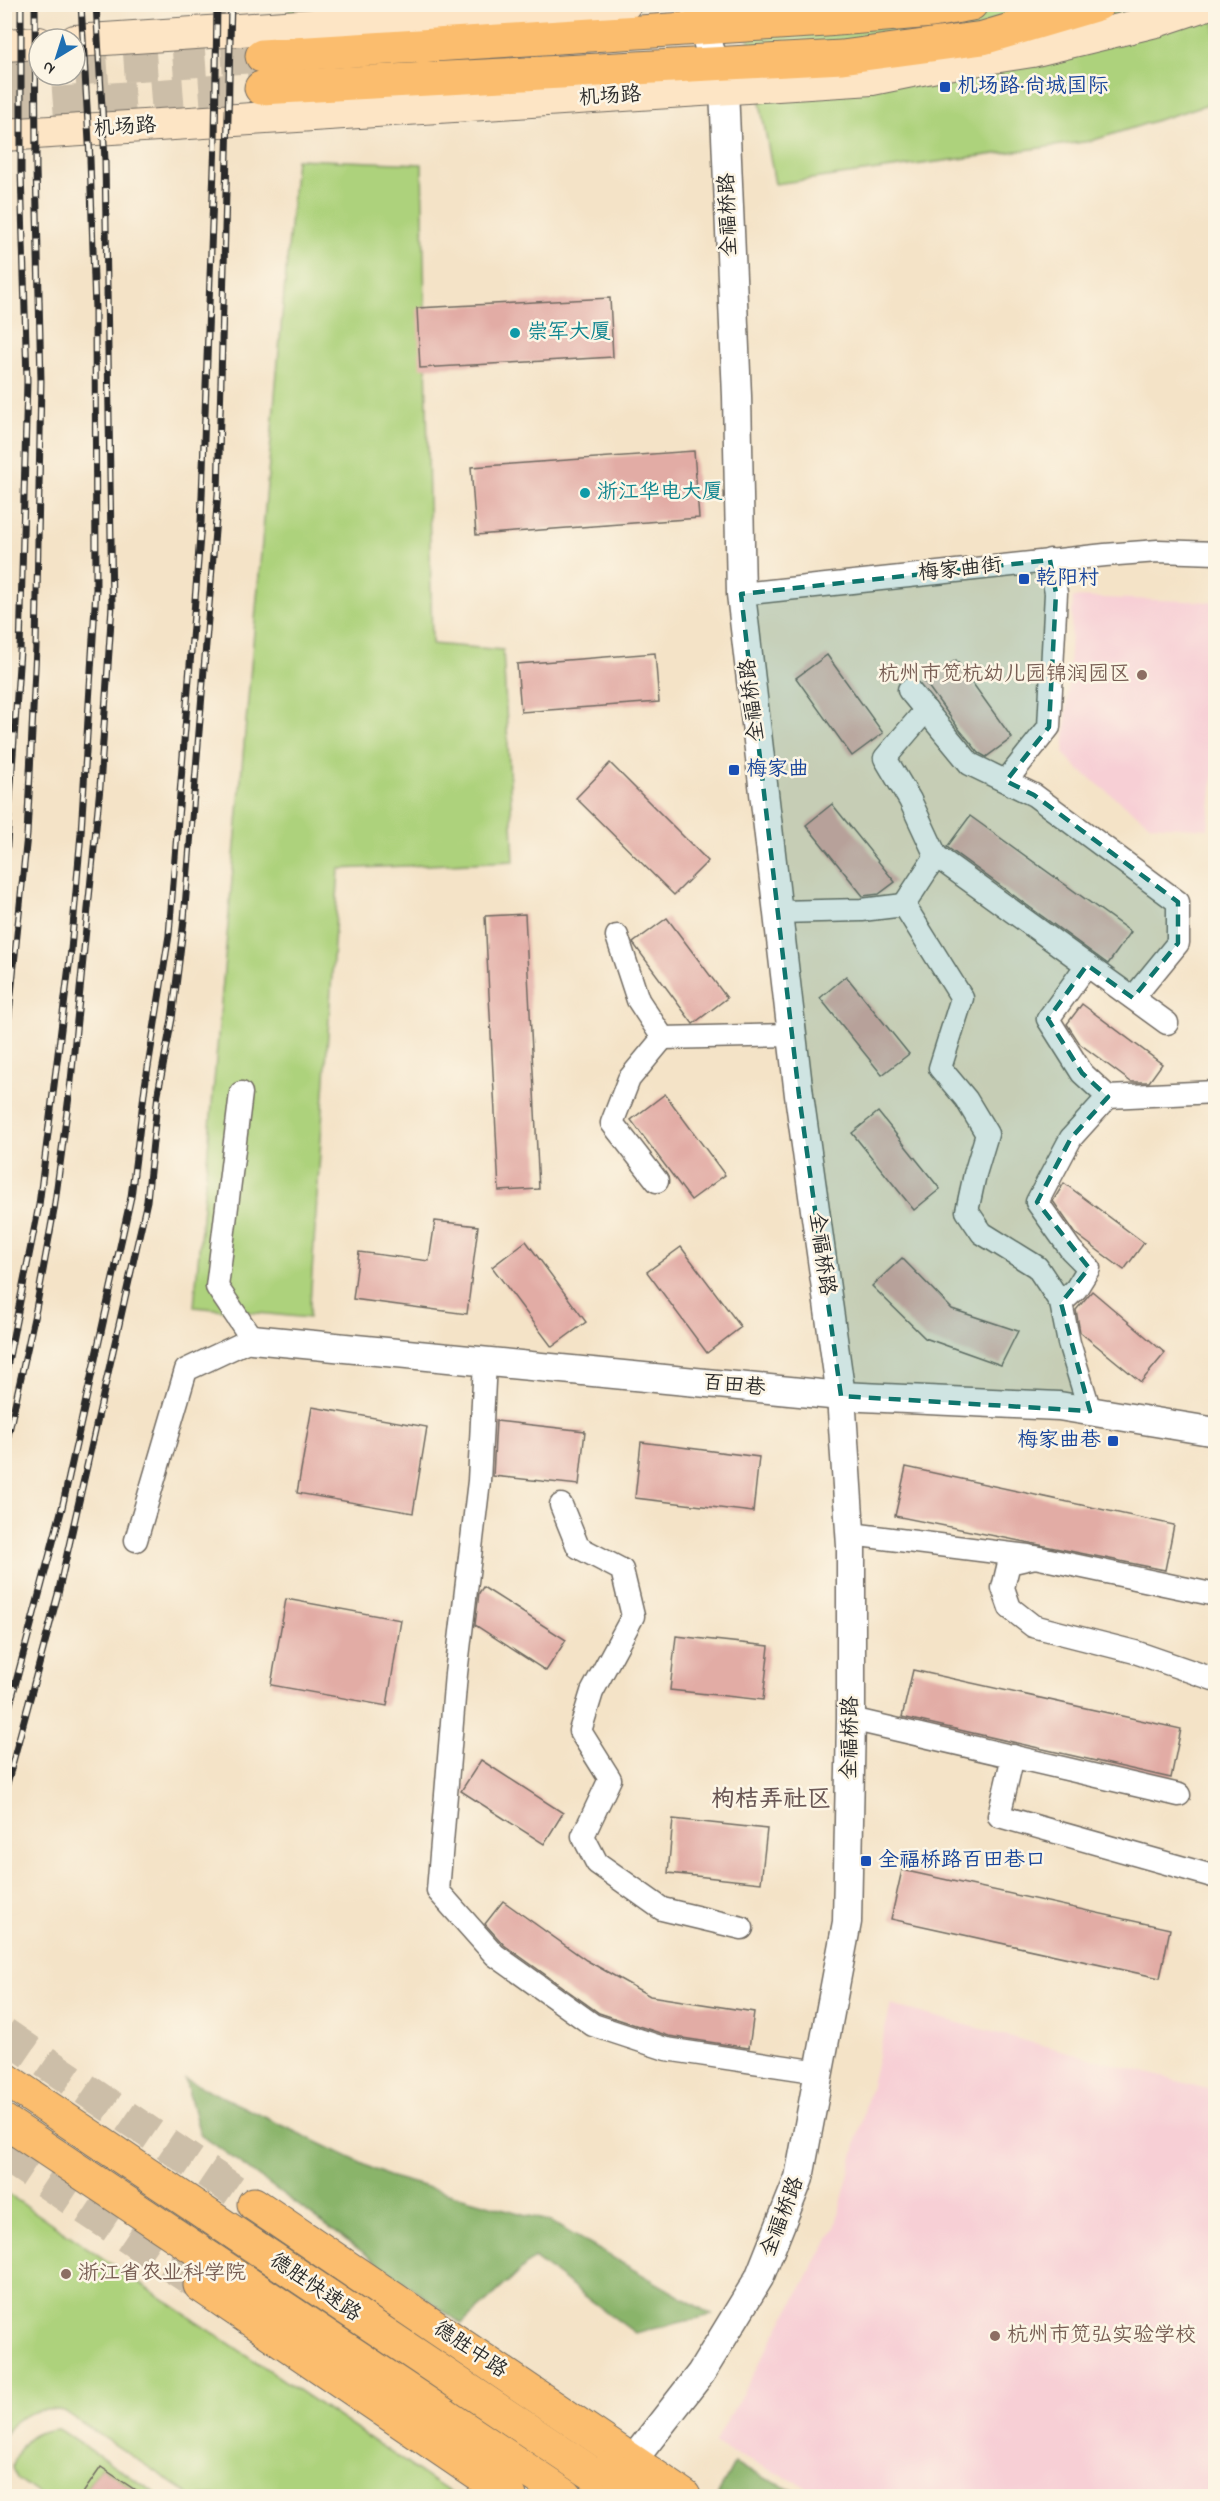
<svg xmlns="http://www.w3.org/2000/svg" width="1220" height="2501" font-family="'Indie Flower','LXGW WenKai TC',sans-serif">
<rect width="100%" height="100%" fill="#fcf5e5"/>
<filter id="ink" filterUnits="userSpaceOnUse"><feTurbulence type="fractalNoise" baseFrequency=".0167" numOctaves="2"/><feDisplacementMap in="SourceGraphic" scale="12" xChannelSelector="R" yChannelSelector="G"/><feConvolveMatrix kernelMatrix="1 2 1 2 8 2 1 2 1" color-interpolation-filters="sRGB"/></filter>
<filter id="wash" filterUnits="userSpaceOnUse"><feTurbulence type="fractalNoise" baseFrequency=".008" numOctaves="4" result="noise"/><feDisplacementMap in="SourceGraphic" scale="24" xChannelSelector="R" yChannelSelector="G"/><feGaussianBlur stdDeviation="1.35" result="paint"/><feColorMatrix in="noise" values="0 0 0 0 0 0 0 0 0 0 0 0 0 0 0 0 0 1.4 0 .05"/><feComposite in="paint" operator="in"/></filter>
<g filter="url(#wash)">
<rect width="100%" height="100%" fill="#f4e3c7"/>
<g fill="#f7cfd5">
<polygon points="1073,597 1215,602 1216,749 1208,829 1151,825 1078,769 1064,754"/>
<polygon points="891,2005 1215,2091 1215,2496 826,2496 714,2444 835,2228"/>
</g>
<g fill="#add27b" stroke="#6c7e53" stroke-width="1.5">
<polygon points="289,4 1215,5 1215,102 1091,141 775,184 742,5 289,13"/>
<polygon points="296,159 422,164 432,644 503,650 514,861 339,869 309,1318 194,1307"/>
<path d="M5,2192L455,2496H192L64,2411C40,2407 18,2413 5,2434Z"/>
<path d="M59,2429L160,2496H144L101,2467L81,2496H42L17,2478L12,2468C21,2441 30,2431 59,2429Z"/>
</g>
<g fill="#8ab46b" stroke="#5a704b" stroke-width="1.5">
<polygon points="185,2079 388,2176 551,2222 712,2315 635,2333 534,2258 462,2324 200,2134"/>
<polygon points="734,2464 804,2496 717,2496"/>
</g>
<g id="blocks">
<g fill="#e2aca5">
<polygon points="610,298 613,357 420,368 417,308"/>
<polygon points="694,451 699,518 476,535 471,467"/>
<polygon points="655,653 659,702 521,712 517,664"/>
<polygon points="827,655 883,733 852,756 796,678"/>
<polygon points="956,660 1012,738 986,757 979,753 959,729 925,682"/>
<polygon points="610,763 708,861 674,895 576,798"/>
<polygon points="832,804 895,882 879,894 863,896 806,825"/>
<polygon points="970,816 1131,932 1108,964 947,847"/>
<polygon points="525,914 539,1189 499,1191 485,916"/>
<polygon points="667,918 727,998 693,1024 633,943"/>
<polygon points="846,976 909,1054 882,1075 820,998"/>
<polygon points="1082,1004 1162,1064 1149,1082 1131,1082 1080,1044 1067,1024"/>
<polygon points="665,1094 725,1175 691,1200 631,1120"/>
<polygon points="878,1112 940,1189 914,1210 852,1133"/>
<polygon points="1064,1183 1144,1243 1124,1270 1076,1234 1053,1201"/>
<polygon points="435,1221 478,1226 467,1314 353,1299 359,1252 429,1261"/>
<polygon points="526,1241 586,1322 552,1347 492,1267"/>
<polygon points="681,1247 741,1327 707,1353 647,1272"/>
<polygon points="902,1258 952,1309 1018,1331 1001,1365 925,1338 872,1286"/>
<polygon points="1092,1291 1165,1353 1141,1382 1080,1332 1076,1310"/>
<polygon points="312,1407 427,1427 413,1513 297,1493"/>
<polygon points="496,1421 585,1431 579,1485 493,1476"/>
<polygon points="641,1442 759,1457 753,1512 635,1498"/>
<polygon points="906,1467 1174,1525 1165,1570 895,1516"/>
<polygon points="483,1587 566,1640 546,1671 475,1625 479,1593"/>
<polygon points="286,1599 401,1620 387,1706 271,1685"/>
<polygon points="676,1636 769,1646 763,1700 670,1690"/>
<polygon points="913,1670 1181,1729 1171,1778 902,1717"/>
<polygon points="481,1760 563,1813 544,1844 461,1791"/>
<polygon points="673,1819 767,1829 761,1883 668,1873"/>
<polygon points="902,1870 1170,1929 1160,1978 891,1919"/>
<polygon points="503,1901 586,1960 650,1996 754,2012 749,2048 669,2036 599,2013 504,1945 485,1924"/>
<polygon points="101,2467 144,2496 81,2496"/>
</g>
</g>
</g>
<g filter="url(#ink)">
<use href="#blocks" fill-opacity="0" stroke="#716b62" stroke-width="1.5"/>
<g fill="none" stroke-linecap="round" stroke-linejoin="round">
<g stroke="#ccbea8" stroke-width="33" stroke-dasharray="33 16" stroke-linecap="butt">
<polyline points="75,69 262,56"/>
<polyline points="4,74 39,72"/>
<polyline points="4,107 261,88"/>
<polyline points="4,2034 254,2204"/>
<polyline points="4,2154 200,2285"/>
</g>
<defs>
<g id="minor">
<polyline points="741,594 1105,555 1158,551 1216,553"/>
<polyline points="909,690 970,764 1034,795 1178,902 1178,943 1133,998"/>
<polyline points="926,710 885,758 910,800 936,856 1167,1023"/>
<polyline points="1006,781 1049,727 1056,593 1050,560"/>
<polyline points="904,905 936,856"/>
<polyline points="778,912 862,910 904,905 962,998 940,1068 966,1099 987,1134 975,1174 967,1211 982,1233 1037,1267 1061,1303 1069,1343 1090,1411"/>
<polyline points="617,936 638,1000 663,1038 629,1079 612,1123 657,1181"/>
<polyline points="663,1038 792,1035"/>
<polyline points="1108,1097 1216,1092"/>
<polyline points="1061,1303 1076,1289 1089,1268 1071,1250 1037,1202 1071,1138 1108,1097 1082,1073 1048,1019 1087,965"/>
<polyline points="485,1362 479,1481 456,1674 438,1891 495,1955 593,2025 666,2049 820,2072"/>
<polyline points="561,1505 578,1547 622,1570 633,1616 592,1692 580,1731 610,1779 583,1836 597,1863 662,1909 742,1928"/>
<polyline points="851,1534 1028,1556"/>
<polyline points="136,1540 186,1370 252,1339 217,1287 241,1093"/>
<polyline points="1216,1595 1035,1557 1009,1563 1003,1588 1010,1608 1033,1626 1135,1652 1216,1680"/>
<polyline points="851,1719 1179,1795"/>
<polyline points="1013,1756 999,1816 1216,1877"/>
</g>
<g id="tertiary">
<polyline points="252,1339 841,1396 1059,1406 1216,1432"/>
<polyline points="633,2460 701,2373 759,2278 799,2178 847,1922 851,1719 851,1546 841,1396 799,1095 741,594 737,396 724,89 694,4"/>
</g>
<g id="secondary">
<polyline points="75,41 625,4"/>
<polyline points="4,45 39,43"/>
<polyline points="4,135 872,79 941,65 1032,51 1156,21 1207,4"/>
</g>
<g id="primary">
<polyline points="262,56 826,20 932,11 971,4"/>
<polyline points="261,88 842,57 983,38 1098,4"/>
<polyline points="254,2204 684,2496"/>
<polyline points="200,2285 510,2496"/>
</g>
<g id="trunk">
<polyline points="4,2078 626,2496"/>
<polyline points="4,2121 566,2496"/>
<polyline points="610,2467 633,2479 660,2496"/>
</g>
</defs>
<use href="#minor" stroke="#716b62" stroke-width="25"/>
<use href="#tertiary" stroke="#716b62" stroke-width="31"/>
<use href="#secondary" stroke="#716b62" stroke-width="34"/>
<use href="#primary" stroke="#716b62" stroke-width="35"/>
<use href="#trunk" stroke="#716b62" stroke-width="35"/>
<use href="#minor" stroke="#fff" stroke-width="22"/>
<use href="#tertiary" stroke="#fff" stroke-width="28"/>
<use href="#secondary" stroke="#fde5c5" stroke-width="32"/>
<use href="#primary" stroke="#fbbd6e" stroke-width="33"/>
<use href="#trunk" stroke="#fbbd6e" stroke-width="33"/>
<defs>
<g id="rail">
<polyline points="4,243 8,4"/>
<polyline points="4,887 20,651 27,381 21,171 21,4"/>
<polyline points="4,1064 27,835 36,648 41,381 36,168 35,4"/>
<polyline points="4,1382 39,1205 71,950 81,833 96,589 95,310 90,159 81,4"/>
<polyline points="4,1454 36,1309 54,1210 71,1081 100,787 112,605 105,160 96,4"/>
<polyline points="4,1727 62,1508 131,1197 145,1086 169,935 201,523 215,140 217,4"/>
<polyline points="4,1795 58,1594 147,1201 158,1093 172,1019 184,920 218,493 231,4"/>
</g>
</defs>
<use href="#rail" stroke="#2b2b2b" stroke-width="7"/>
<use href="#rail" stroke="#fcf5e5" stroke-width="4.5" stroke-dasharray="14" stroke-linecap="butt"/>
</g>
</g>
<path fill="#0f766e" fill-opacity="0.2" stroke="#0f766e" stroke-width="4.5" stroke-dasharray="12 8" stroke-linejoin="round" d="M1050,560L1056,593L1049,727L1006,781L1034,795L1178,902V943L1133,998L1087,965L1048,1019L1082,1073L1108,1097L1071,1138L1037,1202L1089,1268L1061,1303L1090,1411L841,1396L799,1095L741,594Z"/>
<g fill="#1a4fb4" stroke="#fcf5e5" stroke-width="2">
<rect x="939" y="81" width="12" height="12" rx="3"/>
<rect x="1018" y="573" width="12" height="12" rx="3"/>
<rect x="728" y="764" width="12" height="12" rx="3"/>
<rect x="1107" y="1435" width="12" height="12" rx="3"/>
<rect x="860" y="1855" width="12" height="12" rx="3"/>
</g>
<g fill="#0f9aa8" stroke="#fcf5e5" stroke-width="2">
<circle cx="515" cy="333" r="6"/>
<circle cx="585" cy="493" r="6"/>
</g>
<g fill="#8d6e63" stroke="#fcf5e5" stroke-width="2">
<circle cx="1142" cy="675" r="6"/>
<circle cx="66" cy="2274" r="6"/>
<circle cx="995" cy="2336" r="6"/>
</g>
<g text-anchor="middle" dominant-baseline="central" stroke-width="5" stroke-linejoin="round" paint-order="stroke">
<g font-size="21" fill="#164399" stroke="#fcf5e5" text-anchor="start">
<text x="957" y="87">机场路·尚城国际</text>
<text x="1036" y="579">乾阳村</text>
<text x="746" y="770">梅家曲</text>
<text x="1101" y="1441" text-anchor="end">梅家曲巷</text>
<text x="878" y="1861">全福桥路百田巷口</text>
</g>
<g font-size="21" fill="#2b2b2b" stroke="#fcf5e5">
<text transform="translate(610 97) rotate(-4)">机场路</text>
<text transform="translate(125 128) rotate(-4)">机场路</text>
<text transform="translate(729 215) rotate(-92)">全福桥路</text>
<text transform="translate(960 570) rotate(-6)">梅家曲街</text>
<text transform="translate(753 700) rotate(-97)">全福桥路</text>
<text transform="translate(821 1254) rotate(82)">全福桥路</text>
<text transform="translate(734 1386) rotate(6)">百田巷</text>
<text transform="translate(851 1738) rotate(-89)">全福桥路</text>
<text transform="translate(783 2217) rotate(-69)">全福桥路</text>
<text transform="translate(315 2288) rotate(34)">德胜快速路</text>
<text transform="translate(470 2350) rotate(34)">德胜中路</text>
</g>
<g font-size="21" fill="#0d838f" stroke="#fcf5e5" text-anchor="start">
<text x="527" y="333">崇军大厦</text>
<text x="597" y="493">浙江华电大厦</text>
</g>
<g font-size="21" fill="#785e54" stroke="#fcf5e5" text-anchor="start">
<text x="1130" y="675" text-anchor="end">杭州市笕杭幼儿园锦润园区</text>
<text x="78" y="2274">浙江省农业科学院</text>
<text x="1007" y="2336">杭州市笕弘实验学校</text>
</g>
<g font-size="24" font-weight="bold" fill="#6b5856" stroke="#fcf5e5">
<text x="771" y="1800">枸桔弄社区</text>
</g>
</g>
<rect width="1220" height="2501" fill="none" stroke="#fcf5e5" stroke-width="24"/>
<g transform="translate(57 57) rotate(218)"><circle r="28" fill="#fcf5e5" stroke="#a8a49b" stroke-width="1.5"/>
<path d="M0-4.5L10 22L0 15L-10 22Z" fill="#1f6fb2"/>
<text y="-9" font-size="16" font-weight="bold" text-anchor="middle" fill="#2b2b2b">N</text>
</g>
</svg>
